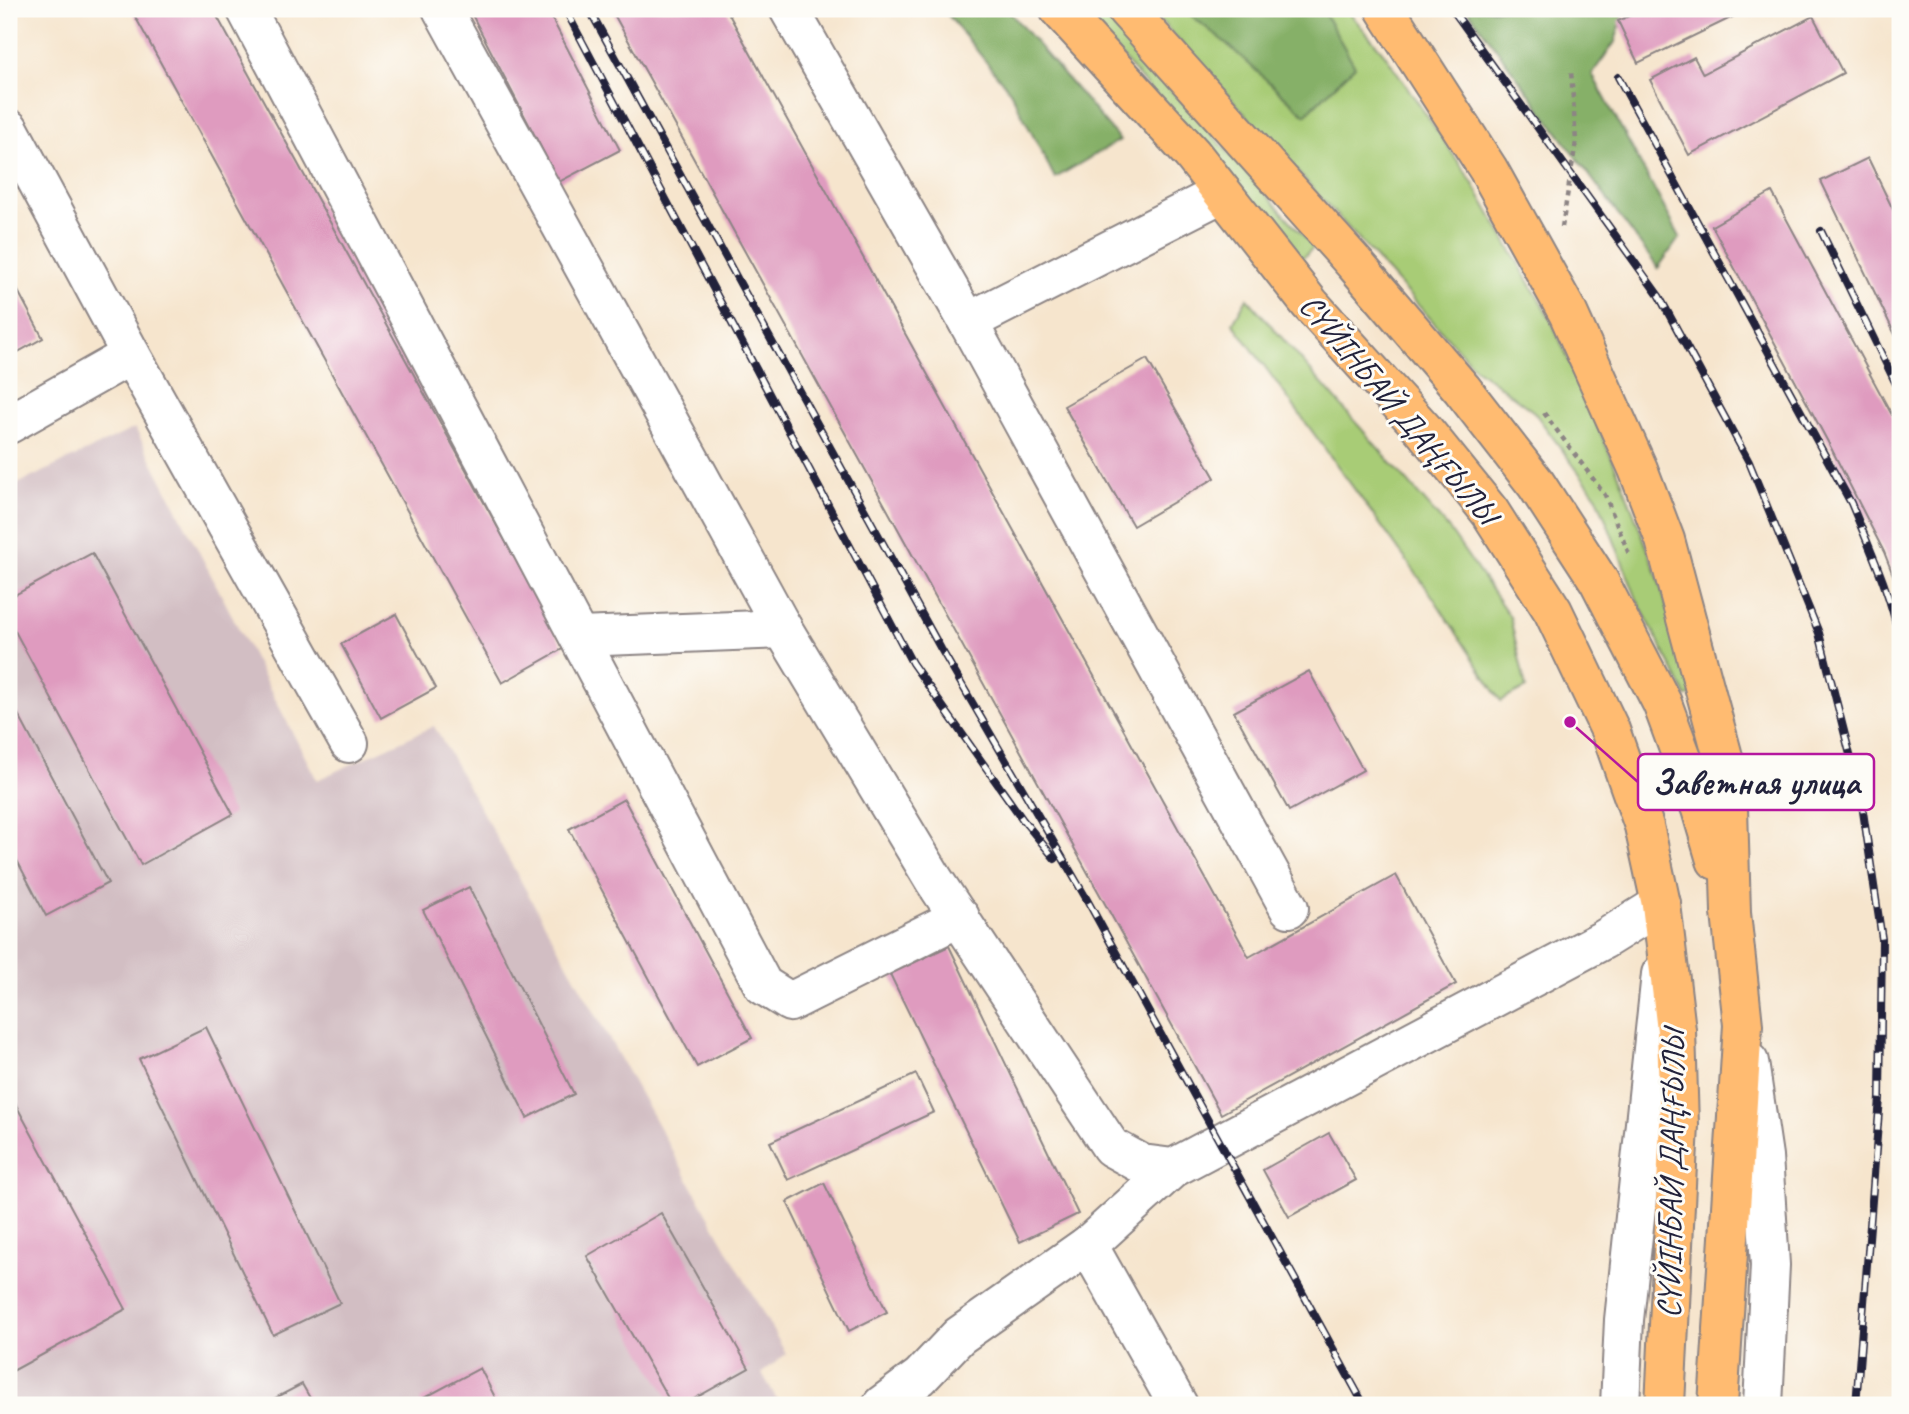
<svg xmlns="http://www.w3.org/2000/svg" width="1909" height="1414" font-family="Caveat,sans-serif">
<rect width="100%" height="100%" fill="#fdfcf7"/>
<filter id="ink" filterUnits="userSpaceOnUse"><feTurbulence type="fractalNoise" baseFrequency=".0143" numOctaves="2"/><feDisplacementMap in="SourceGraphic" scale="14" xChannelSelector="R" yChannelSelector="G"/><feConvolveMatrix kernelMatrix="1 2 1 2 8 2 1 2 1" color-interpolation-filters="sRGB"/></filter>
<filter id="wash" filterUnits="userSpaceOnUse"><feTurbulence type="fractalNoise" baseFrequency=".00686" numOctaves="4" result="noise"/><feDisplacementMap in="SourceGraphic" scale="28" xChannelSelector="R" yChannelSelector="G"/><feGaussianBlur stdDeviation="1.57" result="paint"/><feColorMatrix in="noise" values="0 0 0 0 0 0 0 0 0 0 0 0 0 0 0 0 0 1.4 0 .05"/><feComposite in="paint" operator="in"/></filter>
<g filter="url(#wash)">
<rect width="100%" height="100%" fill="#f6e5cd"/>
<polygon fill="#d2bec3" points="135,428 317,780 434,726 786,1354 762,1373 780,1405 9,1405 9,488"/>
<g fill="#a8cc76" stroke="#657758" stroke-width="2">
<polygon points="1081,9 1098,9 1314,247 1298,262"/>
<polygon points="1150,9 1346,9 1384,53 1472,182 1552,322 1622,482 1657,574 1693,695 1687,697 1638,602 1597,497 1534,412 1475,368"/>
<polygon points="1247,298 1449,529 1510,617 1526,688 1501,701 1431,594 1233,323"/>
</g>
<g fill="#86b067" stroke="#546951" stroke-width="2">
<polygon points="943,9 1007,9 1120,140 1055,178 1010,91"/>
<polygon points="1183,9 1322,9 1355,66 1305,115 1227,44"/>
<polygon points="1467,9 1627,9 1624,11 1615,42 1592,74 1680,237 1658,268"/>
</g>
<g id="blocks">
<g fill="#df9bbf">
<polygon points="131,9 213,9 564,648 502,683"/>
<polygon points="469,9 547,9 620,150 559,182"/>
<polygon points="611,9 726,9 1249,957 1396,875 1456,984 1221,1114"/>
<polygon points="1644,9 1749,9 1638,63 1618,21"/>
<polygon points="1813,16 1843,73 1689,155 1650,80 1694,57 1703,74"/>
<polygon points="1868,158 1900,224 1900,345 1821,181"/>
<polygon points="1772,192 1900,430 1900,593 1884,552 1829,444 1712,226"/>
<polygon points="9,274 43,338 9,357"/>
<polygon points="1147,359 1215,478 1133,526 1064,406"/>
<polygon points="92,553 233,814 141,865 9,620 9,598"/>
<polygon points="396,614 436,688 381,718 341,644"/>
<polygon points="1309,671 1363,770 1289,811 1234,712"/>
<polygon points="9,697 108,883 46,916 9,845"/>
<polygon points="624,799 752,1038 697,1067 569,829"/>
<polygon points="469,887 574,1094 527,1118 423,910"/>
<polygon points="949,946 1078,1214 1020,1242 890,974"/>
<polygon points="206,1027 340,1303 273,1335 139,1059"/>
<polygon points="916,1074 934,1112 788,1180 770,1142"/>
<polygon points="9,1092 126,1309 9,1373"/>
<polygon points="1329,1133 1356,1180 1289,1217 1263,1170"/>
<polygon points="824,1183 887,1312 849,1331 787,1202"/>
<polygon points="661,1213 749,1368 683,1405 672,1405 587,1256"/>
<polygon points="480,1368 499,1405 422,1405 420,1400"/>
<polygon points="302,1384 314,1405 262,1405"/>
</g>
</g>
</g>
<g filter="url(#ink)">
<use href="#blocks" fill-opacity="0" stroke="#8c8484" stroke-width="2"/>
<g fill="none" stroke-linecap="round" stroke-linejoin="round">
<defs>
<g id="minor">
<polyline points="246,9 763,985 790,1002 960,917"/>
<polyline points="442,9 783,629 934,880 1111,1147 1142,1164 1173,1168 1603,940 1661,904"/>
<polyline points="789,9 968,322"/>
<polyline points="9,129 131,355 349,743"/>
<polyline points="1222,193 968,322 1289,908"/>
<polyline points="9,424 131,355"/>
<polyline points="579,637 783,629"/>
<polyline points="1749,1062 1763,1156 1770,1265 1763,1405"/>
<polyline points="1088,1245 1178,1405"/>
<polyline points="882,1405 920,1377 959,1336 1088,1245 1173,1168"/>
<polyline points="1620,1405 1624,1320 1661,974"/>
</g>
<g id="major">
<polyline points="1059,9 1192,154 1310,304 1423,429 1490,512 1553,611 1610,730 1644,826 1661,904 1676,1030 1679,1125 1665,1405"/>
<polyline points="1126,9 1355,264 1462,389 1536,484 1599,581 1662,703 1701,809 1716,860"/>
<polyline points="1385,9 1488,169 1568,313 1638,469 1665,540 1727,772 1731,913 1743,1025 1718,1405"/>
</g>
</defs>
<use href="#minor" stroke="#8c8484" stroke-width="42"/>
<use href="#major" stroke="#8c8484" stroke-width="42"/>
<g stroke="#8c8484" stroke-width="4.5" stroke-dasharray="5 5" stroke-linecap="butt">
<polyline points="1562,227 1576,142 1571,70"/>
<polyline points="1544,413 1605,495 1629,554"/>
</g>
<use href="#minor" stroke="#fff" stroke-width="38"/>
<use href="#major" stroke="#ffbb71" stroke-width="38"/>
<defs>
<g id="rail">
<polyline points="565,9 912,663 1023,820 1055,859"/>
<polyline points="589,9 941,649 1086,898 1364,1405"/>
<polyline points="1452,9 1659,296 1749,462 1819,633 1861,798 1882,939 1880,1098 1856,1405"/>
<path d="M1618,77L1851,503C1870,549 1891,594 1900,642"/>
<polyline points="1821,231 1900,392"/>
</g>
</defs>
<use href="#rail" stroke="#22223b" stroke-width="8"/>
<use href="#rail" stroke="#fdfcf7" stroke-width="5" stroke-dasharray="16" stroke-linecap="butt"/>
</g>
</g>
<g text-anchor="middle" dominant-baseline="central" stroke-width="6" stroke-linejoin="round" paint-order="stroke">
<g font-size="33" fill="#22223b" stroke="#fdfcf7">
<text transform="translate(1399 409) rotate(50)">СҮЙІНБАЙ ДАҢҒЫЛЫ</text>
<text transform="translate(1671 1174) rotate(-89)">СҮЙІНБАЙ ДАҢҒЫЛЫ</text>
</g>
</g>
<path fill="none" stroke="#b5179e" stroke-width="2.5" d="M1570 722L1638 782"/>
<circle fill="#b5179e" stroke="#fdfcf7" stroke-width="2.5" cx="1570" cy="722" r="7"/>
<rect fill="#fdfcf7" stroke="#b5179e" stroke-width="2.5" x="1638" y="754" width="236" height="56" rx="7"/>
<g font-size="35" text-anchor="middle" font-weight="bold" fill="#22223b">
<text x="1756" y="794">Заветная улица</text>
</g>
<rect width="1909" height="1414" fill="none" stroke="#fdfcf7" stroke-width="35"/>
</svg>
